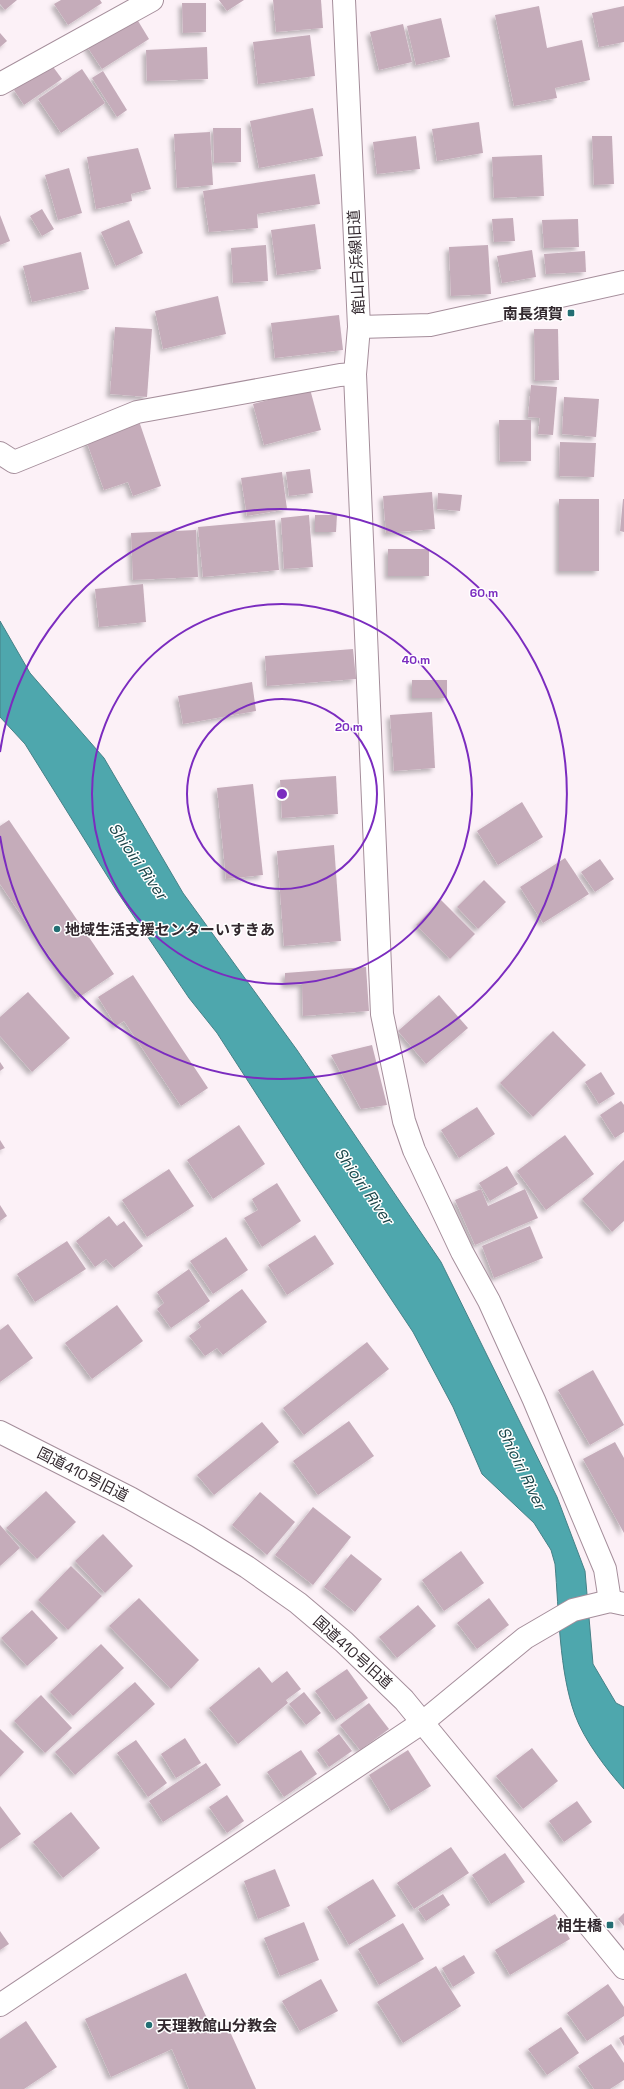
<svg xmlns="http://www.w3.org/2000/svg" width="624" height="2089" font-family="'Space Grotesk','Noto Sans JP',sans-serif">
<defs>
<filter id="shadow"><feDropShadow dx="-3.5" dy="3.5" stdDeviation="2" flood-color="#0004"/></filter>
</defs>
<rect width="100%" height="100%" fill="#fcf1f7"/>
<path fill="#4ea7ad" stroke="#468187" d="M0,621L30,673L104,758L183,893L297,1050L441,1262L557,1497L585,1571L593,1664L616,1703L624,1707V1789C607,1770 584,1740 575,1715C559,1671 559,1612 555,1564L551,1550L534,1523L482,1474L453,1407L413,1332L304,1168L217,1033L189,998L116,890L25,744L0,717Z"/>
<g fill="#c5acba" filter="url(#shadow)">
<polygon points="0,0 17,0 5,10 0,4"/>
<polygon points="61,0 100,0 102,3 68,25 54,4"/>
<polygon points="219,0 244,0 227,11"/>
<polygon points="273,0 321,0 323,28 276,32"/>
<polygon points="182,3 206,3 206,32 183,33"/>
<polygon points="539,6 547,48 582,40 590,80 555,88 557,98 514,106 495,15"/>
<polygon points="624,6 624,42 599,47 592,13"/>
<polygon points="132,11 149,39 102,69 84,42"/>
<polygon points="441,18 450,57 416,65 407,26"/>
<polygon points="403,24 412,62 379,70 370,32"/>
<polygon points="0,33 7,41 0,47"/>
<polygon points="310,35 315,76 258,84 253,42"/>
<polygon points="207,47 208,79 147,81 146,50"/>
<polygon points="51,64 62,79 24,105 14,90"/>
<polygon points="82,69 105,103 61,133 38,99"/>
<polygon points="103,71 127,110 117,117 92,78"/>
<polygon points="313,108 323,156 259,168 250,121"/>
<polygon points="479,122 483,153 437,161 432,129"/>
<polygon points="213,128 241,128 241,162 214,163"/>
<polygon points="210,132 213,185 177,188 174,134"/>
<polygon points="416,136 420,169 377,174 373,142"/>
<polygon points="592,136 612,136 614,184 594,185"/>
<polygon points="138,148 151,189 131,194 132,201 96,209 87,157"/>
<polygon points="542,155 544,196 494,198 492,157"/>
<polygon points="69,168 82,213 58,220 45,175"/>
<polygon points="315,174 320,204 257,214 258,228 209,232 203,191"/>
<polygon points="42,209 54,229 42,236 30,216"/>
<polygon points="0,215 10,241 0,245"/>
<polygon points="513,218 515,241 494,242 492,219"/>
<polygon points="578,219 579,247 544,248 542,220"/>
<polygon points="129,220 143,253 116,266 101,232"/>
<polygon points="315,224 321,269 277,275 271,230"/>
<polygon points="266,245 268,281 233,283 231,248"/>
<polygon points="488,245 491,294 451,296 449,247"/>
<polygon points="532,250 536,277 502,283 497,256"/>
<polygon points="585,251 586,272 546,274 544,254"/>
<polygon points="81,252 89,289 32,302 23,266"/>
<polygon points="218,296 226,334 163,349 155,311"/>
<polygon points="339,315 343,350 275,358 271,323"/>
<polygon points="115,327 152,329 147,397 110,394"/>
<polygon points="534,329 558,329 559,380 535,381"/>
<polygon points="531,385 557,387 553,435 538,434 540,418 528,417"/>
<polygon points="310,389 321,430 264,445 253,404"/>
<polygon points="564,397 599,399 596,437 562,434"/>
<polygon points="499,420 531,420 531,461 500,462"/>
<polygon points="139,421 161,486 133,496 128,482 104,490 86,440"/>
<polygon points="560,442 596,443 594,477 559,476"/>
<polygon points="310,469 313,493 289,496 286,472"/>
<polygon points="282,472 287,509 247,516 241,478"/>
<polygon points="432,492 435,529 386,533 383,496"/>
<polygon points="438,493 462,495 460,511 437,509"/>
<rect x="559" y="499" width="40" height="72"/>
<polygon points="623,499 624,499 624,532 620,531"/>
<polygon points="309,515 313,567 284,569 281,518"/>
<polygon points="315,515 337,515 336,532 315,532"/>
<polygon points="275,520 279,570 203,577 198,527"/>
<polygon points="196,530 198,577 133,580 131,533"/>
<rect x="388" y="549" width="41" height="27"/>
<polygon points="143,584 146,622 99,627 95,589"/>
<polygon points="353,649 356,679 267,686 265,656"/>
<rect x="412" y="680" width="35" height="18"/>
<polygon points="252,682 256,711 183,724 178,696"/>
<polygon points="432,712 435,768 394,771 390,715"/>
<polygon points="336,776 338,814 282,818 280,780"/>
<polygon points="253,784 263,875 226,879 217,788"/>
<polygon points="522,802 543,837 498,865 477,831"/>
<polygon points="9,820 114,974 78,998 0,884 0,826"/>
<polygon points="334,845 341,941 284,946 277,851"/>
<polygon points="565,858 589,894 543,923 520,887"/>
<polygon points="600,859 614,879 595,892 581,872"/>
<polygon points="484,880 506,902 478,929 457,907"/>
<polygon points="441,900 475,934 450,959 416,925"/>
<polygon points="366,967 369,1011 303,1016 302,984 285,985 285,973"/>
<polygon points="133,975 208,1088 181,1106 124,1021 116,1026 98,997"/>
<polygon points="28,992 70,1038 32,1072 0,1036 0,1017"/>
<polygon points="439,995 468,1028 426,1064 398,1031"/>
<polygon points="553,1031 586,1065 533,1117 500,1083"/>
<polygon points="372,1045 387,1105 361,1109 331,1055"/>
<polygon points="0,1062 4,1068 0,1071"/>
<polygon points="601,1072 615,1094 599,1104 585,1082"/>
<polygon points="621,1101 624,1105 624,1132 615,1138 600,1115"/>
<polygon points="477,1107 495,1134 459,1158 441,1130"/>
<polygon points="239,1125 265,1164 213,1199 187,1160"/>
<polygon points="565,1135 594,1174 546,1210 517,1171"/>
<polygon points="0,1140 5,1148 0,1150"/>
<polygon points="624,1160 624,1221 612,1232 582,1199"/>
<polygon points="507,1166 518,1184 490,1201 479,1183"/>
<polygon points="169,1169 194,1206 147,1237 122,1200"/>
<polygon points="277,1183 301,1221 262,1247 244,1218 258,1210 252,1199"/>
<polygon points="481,1189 488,1206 525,1189 538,1218 475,1245 455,1200"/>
<polygon points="0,1205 7,1216 0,1221"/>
<polygon points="109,1216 117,1226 124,1221 143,1246 114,1268 106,1259 95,1267 76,1241"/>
<polygon points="530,1226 543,1258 494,1278 482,1246"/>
<polygon points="315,1235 334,1264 287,1295 268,1265"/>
<polygon points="226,1237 248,1270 213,1294 190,1261"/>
<polygon points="67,1241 86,1269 35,1302 17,1274"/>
<polygon points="189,1269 210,1301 171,1328 157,1309 164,1303 157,1292"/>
<polygon points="242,1289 267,1322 223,1355 217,1348 205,1356 189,1336 201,1327 198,1322"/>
<polygon points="117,1305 143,1341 92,1379 65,1343"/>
<polygon points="8,1324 33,1358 0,1382 0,1330"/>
<polygon points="367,1342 389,1369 304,1435 283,1408"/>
<polygon points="593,1370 624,1425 590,1445 558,1390"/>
<polygon points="349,1421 374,1456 318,1495 293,1461"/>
<polygon points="262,1422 279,1442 214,1495 197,1475"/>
<polygon points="615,1442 624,1458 624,1533 583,1459"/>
<polygon points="46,1491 76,1522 37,1559 6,1528"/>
<polygon points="260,1492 295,1522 267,1555 232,1525"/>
<polygon points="313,1507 351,1537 313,1585 275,1555"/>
<polygon points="0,1525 20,1548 0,1566"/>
<polygon points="103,1534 133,1566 105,1593 75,1561"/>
<polygon points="461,1551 484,1583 444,1611 422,1580"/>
<polygon points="351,1554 382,1579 355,1612 324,1587"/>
<polygon points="71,1566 102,1596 68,1630 38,1600"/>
<polygon points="139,1598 199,1660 171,1689 109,1626"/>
<polygon points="489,1598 509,1625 477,1649 457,1623"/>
<polygon points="418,1605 436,1626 397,1658 379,1637"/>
<polygon points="32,1610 58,1638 27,1666 1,1638"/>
<polygon points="101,1644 124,1668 73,1716 50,1692"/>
<polygon points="259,1667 272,1683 287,1671 301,1689 286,1700 288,1703 238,1744 209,1708"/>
<polygon points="347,1669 368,1698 336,1720 315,1691"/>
<polygon points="135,1682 155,1704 75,1775 55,1752"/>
<polygon points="304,1692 321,1713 306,1725 289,1704"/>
<polygon points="41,1695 72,1728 45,1753 14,1721"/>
<polygon points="369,1703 389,1729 360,1750 340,1725"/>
<polygon points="0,1729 24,1752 0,1777"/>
<polygon points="339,1734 352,1751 329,1767 317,1750"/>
<polygon points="185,1738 201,1763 176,1778 161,1754"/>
<polygon points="136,1740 167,1783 148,1797 117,1753"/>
<polygon points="532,1748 558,1781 523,1809 496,1776"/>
<polygon points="301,1750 317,1774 284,1797 267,1772"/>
<polygon points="408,1750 431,1786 391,1811 369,1775"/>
<polygon points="206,1763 221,1785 163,1822 149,1801"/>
<polygon points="227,1795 244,1821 227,1833 209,1807"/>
<polygon points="577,1801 592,1822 564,1842 549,1821"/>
<polygon points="0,1806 21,1834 0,1849"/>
<polygon points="71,1812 100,1848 63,1878 33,1842"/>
<polygon points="451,1847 469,1873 414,1909 397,1883"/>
<polygon points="505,1853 525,1882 491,1904 472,1875"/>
<polygon points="275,1869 290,1906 258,1919 244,1881"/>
<polygon points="373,1879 396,1916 349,1945 327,1907"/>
<polygon points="443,1894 450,1905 426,1921 418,1909"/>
<polygon points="624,1913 624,1926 618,1919"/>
<polygon points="555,1914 570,1939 510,1975 495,1950"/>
<polygon points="304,1922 319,1960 280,1976 264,1938"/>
<polygon points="403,1923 424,1959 379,1985 358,1949"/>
<polygon points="0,1931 9,1944 0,1950"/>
<polygon points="464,1955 475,1973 453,1987 442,1968"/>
<polygon points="436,1966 461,2006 403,2043 377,2002"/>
<polygon points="186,1973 213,2031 227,2025 256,2089 189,2089 172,2049 111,2077 85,2019"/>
<polygon points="321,1979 338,2011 300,2031 282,2001"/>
<polygon points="608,1984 624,2007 624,2016 587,2041 567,2013"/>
<polygon points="26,2021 57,2067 24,2089 0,2089 0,2039"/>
<polygon points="561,2027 579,2053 547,2075 528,2049"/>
<polygon points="624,2035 624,2046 619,2038"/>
<polygon points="611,2044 624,2063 624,2080 610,2089 594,2089 578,2066"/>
</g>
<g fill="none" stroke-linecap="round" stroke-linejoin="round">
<defs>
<g id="minor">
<polyline points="344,0 359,327 430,325 624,282"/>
<polyline points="0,84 152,0"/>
<polyline points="359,327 355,374 382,1014 404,1121 414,1150 462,1252 489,1301 534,1400 605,1569 610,1601"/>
<polyline points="0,453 14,462 137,412 340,375 355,374"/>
<polyline points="0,1432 130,1498 197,1536 247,1567 298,1603 344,1642 404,1700 624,1968"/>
<polyline points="0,2005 423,1722 525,1638 573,1610 610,1601 624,1604"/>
</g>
</defs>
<use href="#minor" stroke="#a58e9b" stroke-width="24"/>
<use href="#minor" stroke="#fff" stroke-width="22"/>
</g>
<g fill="none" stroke="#7b2cbf" stroke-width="2">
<circle cx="282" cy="794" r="95"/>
<circle cx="282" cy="794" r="190"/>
<path d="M0 752A285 285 0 1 1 0 836"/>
</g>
<g fill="#236e73" stroke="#fff" stroke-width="1.5">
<rect x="567" y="309" width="8" height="8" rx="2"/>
<circle cx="57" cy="929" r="4"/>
<rect x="606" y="1921" width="8" height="8" rx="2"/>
<circle cx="149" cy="2025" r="4"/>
</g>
<g text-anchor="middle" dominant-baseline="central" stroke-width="3" stroke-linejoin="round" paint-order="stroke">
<g font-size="15" fill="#32282e" stroke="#fff">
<text transform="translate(356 262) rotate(-93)">館山白浜線旧道</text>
<text transform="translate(83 1474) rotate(27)">国道410号旧道</text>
<text transform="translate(353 1652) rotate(42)">国道410号旧道</text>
</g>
<g font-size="15" font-weight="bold" fill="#32282e" stroke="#fff" text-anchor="end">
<text x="563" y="313">南長須賀</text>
<text x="65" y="929" text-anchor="start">地域生活支援センターいすきあ</text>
<text x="602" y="1925">相生橋</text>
<text x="157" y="2025" text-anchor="start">天理教館山分教会</text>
</g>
<g font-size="16" font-style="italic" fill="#1b4548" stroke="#fff">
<text transform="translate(138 861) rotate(55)">Shioiri River</text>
<text transform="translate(364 1186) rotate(55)">Shioiri River</text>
<text transform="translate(522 1468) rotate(64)">Shioiri River</text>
</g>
</g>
<circle cx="282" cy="794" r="6" fill="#7b2cbf" stroke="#fff" stroke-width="2"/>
<g font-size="12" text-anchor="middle" font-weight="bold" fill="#7b2cbf" stroke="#fff" stroke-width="3" stroke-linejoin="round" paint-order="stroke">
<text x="484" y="597">60 m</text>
<text x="416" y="664">40 m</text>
<text x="349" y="731">20 m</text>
</g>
</svg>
